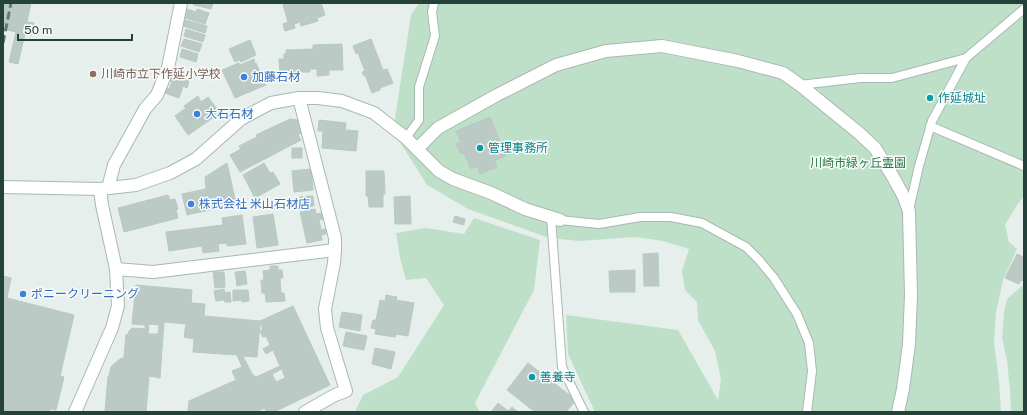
<svg xmlns="http://www.w3.org/2000/svg" width="1027" height="415" font-family="'Public Sans','Noto Sans JP',sans-serif">
<rect width="100%" height="100%" fill="#e6efeb"/>
<g fill="#bfe0c8">
<polygon points="419,3 1024,3 1024,196 1017,205 1005,225 1009,242 1017,249 1003,280 996,313 994,342 999,381 1001,412 595,412 568,354 566,315 678,330 718,400 721,380 715,351 698,320 697,302 685,290 682,271 689,249 663,241 635,237 580,241 549,238 468,209 427,185 393,131 411,15"/>
<polygon points="474,218 540,240 534,290 475,403 480,412 355,412 363,395 398,377 444,305 426,278 406,280 400,258 396,233 426,228 464,234"/>
<polygon points="1022,286 1024,287 1024,412 1011,412 1010,391 1007,360 1002,338 1004,312 1007,299"/>
</g>
<g fill="#bbcac4" stroke="#b8c9c2" fill-rule="evenodd">
<polygon points="3,3 31,3 27,22 34,23 31,35 25,34 18,64 9,62 16,32 3,29"/>
<polygon points="192,3 213,3 211,9 194,5"/>
<polygon points="289,3 321,3 325,15 317,18 318,21 301,26 300,22 294,24 295,28 285,31 283,24 288,22 283,5"/>
<polygon points="3,4 7,4 3,23"/>
<polygon points="187,9 196,12 197,9 209,13 205,24 185,18"/>
<polygon points="185,20 207,26 205,33 183,26"/>
<polygon points="186,29 205,35 203,42 184,36"/>
<polygon points="184,39 202,44 199,52 181,46"/>
<polygon points="371,39 383,70 387,69 393,83 380,88 380,90 372,93 365,75 364,76 362,72 365,71 358,53 356,54 353,46"/>
<polygon points="250,40 256,55 241,62 240,60 235,62 229,49"/>
<polygon points="342,44 343,70 329,70 329,75 317,76 317,69 310,69 310,72 295,72 295,75 280,76 279,59 284,59 284,54 286,54 286,50 313,49 313,45"/>
<polygon points="182,49 198,54 196,62 180,57"/>
<polygon points="254,59 255,64 256,63 266,85 235,98 222,70 239,63 240,65"/>
<polygon points="175,68 184,71 182,78 189,81 187,88 183,86 179,98 165,93 167,88 169,89 172,82 170,81"/>
<polygon points="198,96 201,102 208,97 220,113 188,135 175,116 186,108 184,106"/>
<polygon points="490,117 506,156 494,161 497,167 480,174 477,166 471,169 464,153 461,154 456,144 461,142 456,131"/>
<polygon points="290,119 298,120 301,133 298,135 301,140 240,172 230,155 241,149 239,146 257,137 256,135"/>
<polygon points="319,120 346,123 345,130 358,131 356,151 322,148 323,131 318,131"/>
<rect x="292" y="148" width="10" height="10"/>
<polygon points="227,163 235,199 238,198 240,203 187,215 182,194 206,189 205,177"/>
<polygon points="264,163 270,173 273,172 280,184 255,198 243,175"/>
<polygon points="311,169 313,190 294,192 292,171"/>
<polygon points="366,171 384,171 385,194 383,194 383,207 369,207 368,196 366,196"/>
<polygon points="168,195 170,200 175,199 178,209 176,210 178,218 124,232 118,208"/>
<polygon points="313,196 314,206 301,207 300,197"/>
<polygon points="410,196 411,224 395,224 394,197"/>
<polygon points="315,209 316,214 322,213 323,219 319,220 321,230 325,229 326,234 321,235 322,240 307,243 300,212"/>
<polygon points="273,214 278,245 257,248 253,217"/>
<polygon points="242,215 246,244 227,246 227,243 218,244 219,251 203,253 202,246 169,251 166,232 223,225 222,218"/>
<polygon points="455,216 465,219 464,225 453,222"/>
<polygon points="658,253 659,286 644,286 643,254"/>
<polygon points="1017,254 1024,257 1024,281 1021,280 1019,284 1005,278"/>
<polygon points="270,266 278,266 278,270 282,270 283,278 280,278 281,293 284,293 285,301 266,302 265,293 262,293 261,280 264,280 263,271 270,270"/>
<polygon points="635,270 635,292 610,292 609,271"/>
<polygon points="245,271 247,284 237,286 235,272"/>
<polygon points="213,272 224,272 225,287 215,288"/>
<polygon points="3,276 11,278 7,298 74,315 60,376 64,377 56,410 50,409 49,412 3,412"/>
<path d="M136,285L192,290L191,303L205,304L204,316L260,321L293,306L330,385L274,412H266L265,408L256,412H188L189,401L236,380L232,371L242,367L237,355L193,352L194,339L184,337L186,324L164,322L160,378L149,376L146,412H105L108,376H109L111,367L114,364L120,359L124,358L126,334L128,335L129,331L132,328L145,329V325L132,324ZM260,323L263,329L260,331L263,337L266,336L270,345L263,349L266,354L273,350L280,366L256,377L252,374L243,356L257,357ZM149,324L159,325L158,334H148ZM282,369L285,378L276,382L272,374Z"/>
<polygon points="224,289 225,293 230,292 231,302 225,302 224,300 216,301 214,291"/>
<polygon points="233,290 248,290 249,301 242,302 242,300 233,301"/>
<polygon points="386,295 397,297 396,300 414,303 408,336 396,334 395,337 375,334 376,329 371,328 373,320 376,320 380,300 385,301"/>
<polygon points="342,312 362,315 360,331 339,327"/>
<polygon points="346,332 367,336 364,350 343,346"/>
<polygon points="375,348 395,352 391,369 372,364"/>
<polygon points="528,363 576,400 566,412 535,412 507,390"/>
<polygon points="498,403 508,411 512,407 518,412 491,412"/>
</g>
<g fill="none" stroke-linecap="round" stroke-linejoin="round">
<defs>
<g id="service">
<polyline points="966,58 1024,9"/>
<polyline points="800,85 860,78 892,78 966,58 932,121 919,166 909,210"/>
<polyline points="930,126 1024,166"/>
<polyline points="406,138 419,120 419,87 435,36 432,12 434,3"/>
<polyline points="551,217 562,367 584,412"/>
<polyline points="560,220 599,224 640,217 671,217 702,223 746,247 759,260 774,278 797,314 809,343 812,371 807,412"/>
</g>
<g id="minor">
<polyline points="299,98 335,238 335,250 334,263 325,309 327,328 346,391 335,395 305,412"/>
<polyline points="417,149 438,128 497,95 556,65 606,51 662,46 738,61 783,73 800,85 859,133 875,148 893,177 903,195 909,211 911,295 909,344 903,389 898,412"/>
<polyline points="3,187 100,189 136,185 170,173 196,159 241,119 271,103 299,98 318,98 342,101 374,113 406,138 439,171 453,179 491,193 525,209 560,220"/>
<polyline points="108,188 114,165 145,109 157,95 168,68 181,3"/>
<polyline points="116,269 153,272 335,250"/>
</g>
<polyline id="tertiary" points="75,412 112,328 118,306 116,269 102,205 100,189"/>
</defs>
<use href="#service" stroke="#a8b8b2" stroke-width="10"/>
<use href="#minor" stroke="#a8b8b2" stroke-width="14"/>
<use href="#tertiary" stroke="#a8b8b2" stroke-width="14"/>
<use href="#service" stroke="#fff" stroke-width="8"/>
<use href="#minor" stroke="#fff" stroke-width="12"/>
<use href="#tertiary" stroke="#fff" stroke-width="12"/>
<polyline stroke="#5f7d75" stroke-width="3" stroke-dasharray="8 4" stroke-linecap="butt" points="3,43 11,3"/>
</g>
<circle fill="#8d6e63" stroke="#f7fbf9" stroke-width="1.5" cx="93" cy="74" r="4"/>
<g fill="#3f7fe0" stroke="#f7fbf9" stroke-width="1.5">
<circle cx="244" cy="77" r="4"/>
<circle cx="197" cy="114" r="4"/>
<circle cx="191" cy="204" r="4"/>
<circle cx="23" cy="294" r="4"/>
</g>
<g fill="#0f9aa8" stroke="#f7fbf9" stroke-width="1.5">
<circle cx="930" cy="98" r="4"/>
<circle cx="480" cy="148" r="4"/>
<circle cx="532" cy="377" r="4"/>
</g>
<g text-anchor="middle" dominant-baseline="central" stroke-width="3" stroke-linejoin="round" paint-order="stroke">
<g font-size="12" fill="#785e54" stroke="#f7fbf9" text-anchor="start">
<text x="101" y="74">川崎市立下作延小学校</text>
</g>
<g font-size="12" fill="#366cbe" stroke="#f7fbf9" text-anchor="start">
<text x="252" y="77">加藤石材</text>
<text x="205" y="114">大石石材</text>
<text x="199" y="204">株式会社 米山石材店</text>
<text x="31" y="294">ポニークリーニング</text>
</g>
<g font-size="12" fill="#0d838f" stroke="#f7fbf9" text-anchor="start">
<text x="938" y="98">作延城址</text>
<text x="488" y="148">管理事務所</text>
<text x="540" y="377">善養寺</text>
</g>
<g font-size="12" fill="#2d7a4b" stroke="#f7fbf9">
<text x="858" y="163">川崎市緑ヶ丘霊園</text>
</g>
</g>
<rect width="1027" height="415" fill="none" stroke="#24423a" stroke-width="8"/>
<path d="M18 34v6h114v-6" fill="none" stroke="#24423a" stroke-width="2"/>
<text x="24" y="34" font-size="12" fill="#24423a" stroke="#f7fbf9" stroke-width="3" paint-order="stroke">50 m</text>
</svg>
